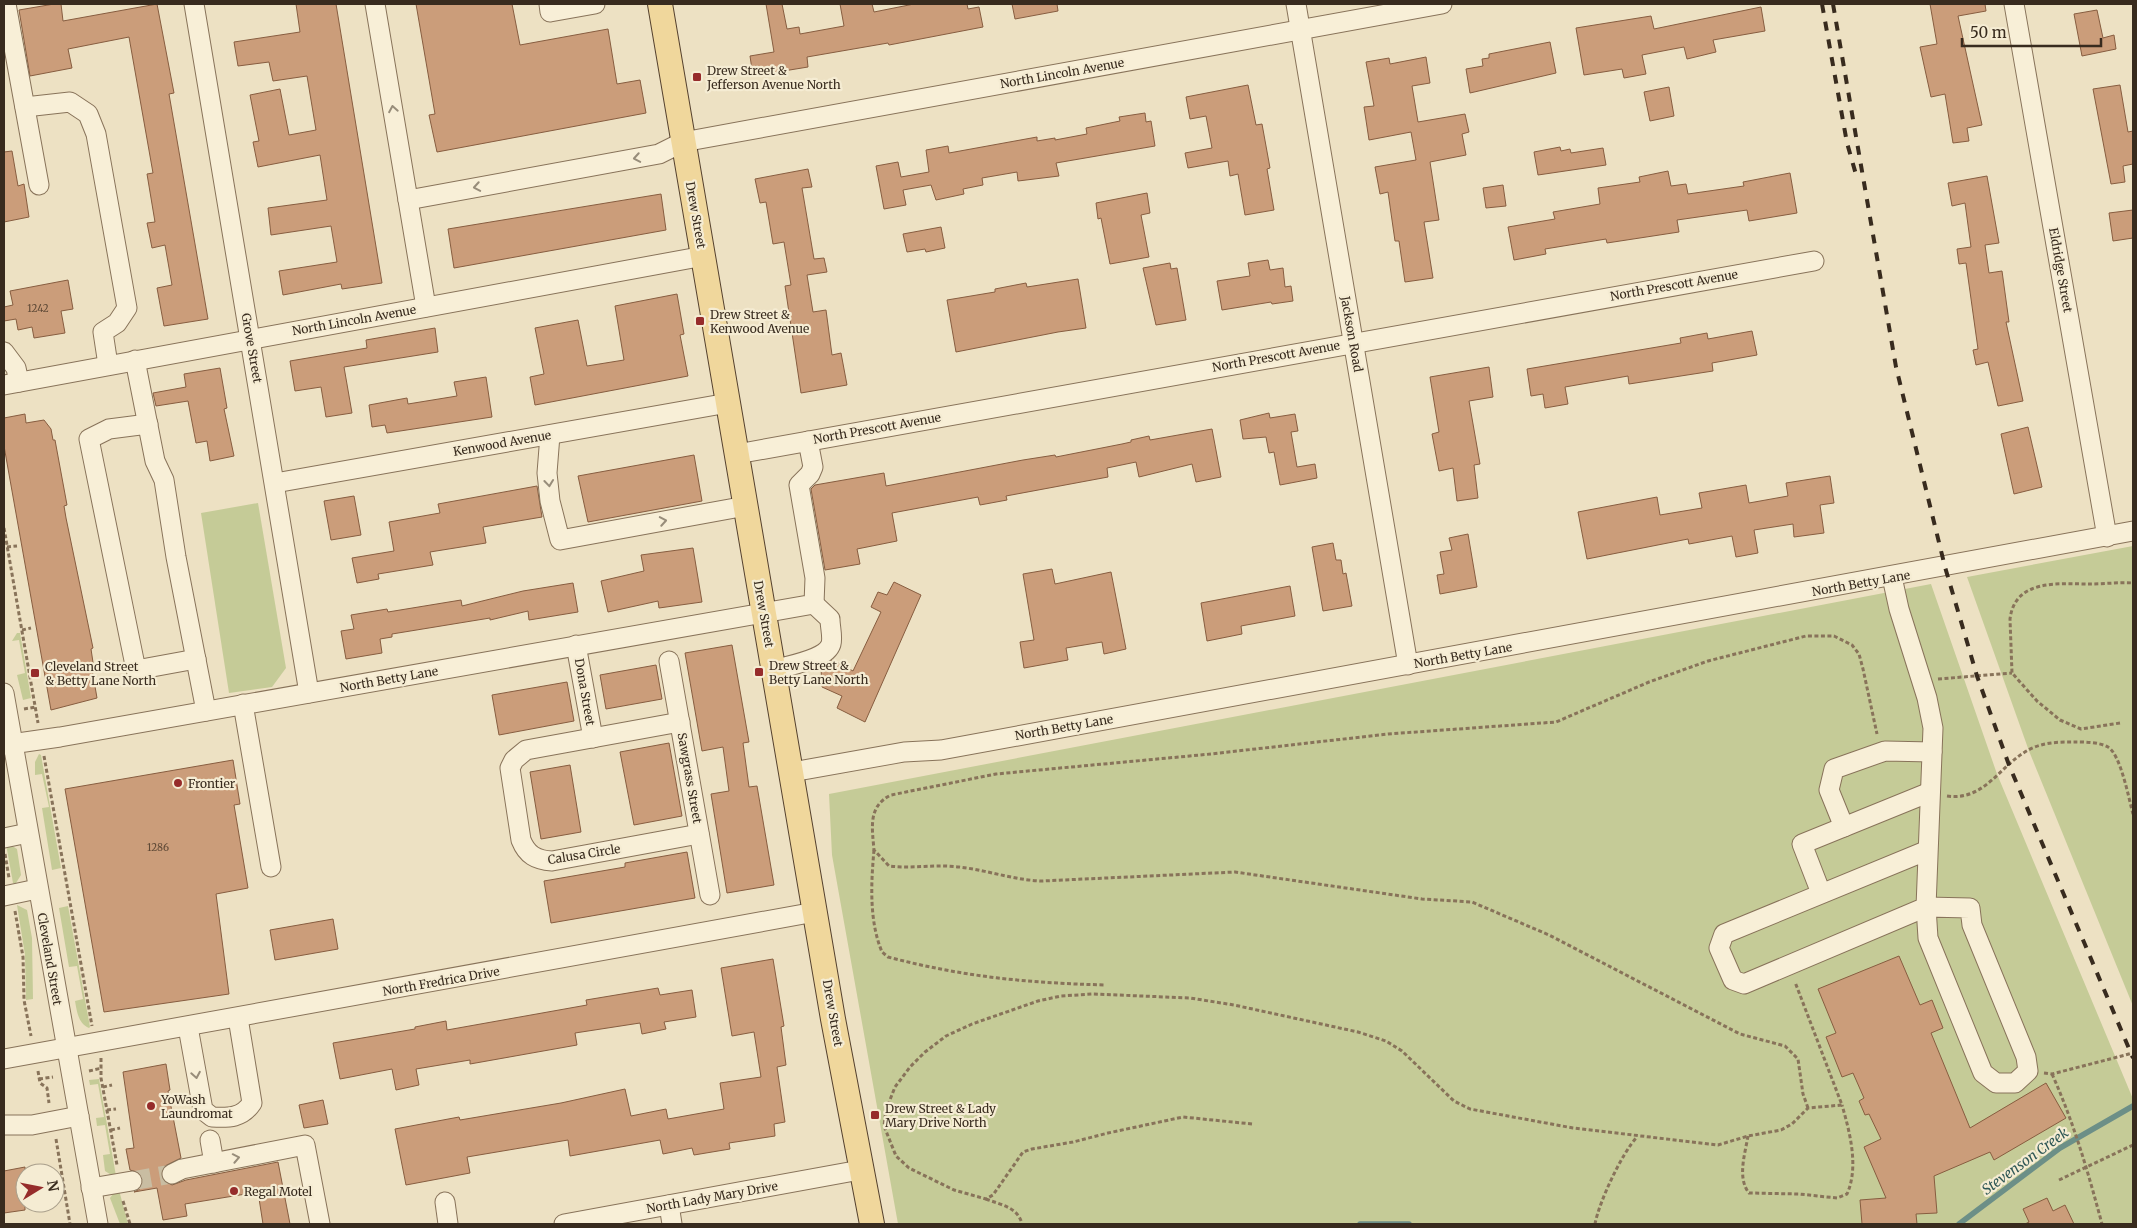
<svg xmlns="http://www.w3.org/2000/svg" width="2137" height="1228" font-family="Merriweather,serif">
<rect width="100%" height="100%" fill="#ede1c3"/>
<g fill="#c5cb97">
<polygon points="258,503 286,668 272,687 229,693 201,513"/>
<polygon points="2133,546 2133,1006 2029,751 1967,577"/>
<polygon points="1931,584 1997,774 2133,1099 2133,1224 898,1224 832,855 829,794"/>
<polygon points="17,633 20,633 31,698 23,700 17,675 25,673 19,640 12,641"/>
<polygon points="39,754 41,755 61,868 52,870 42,808 49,807 42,774 35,775 35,762"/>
<polygon points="6,844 9,844 17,849 21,875 16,883 13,883"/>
<polygon points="17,905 27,910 32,938 33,999 26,1000 25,955"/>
<path d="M68,906L90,1027L89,1028C78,1023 77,1012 75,1001L83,999L77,966L69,967L59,908Z"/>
<polygon points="99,1079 116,1176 113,1176 105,1171 103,1155 110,1154 105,1125 97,1126 96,1118 104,1117 98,1084 90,1085 89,1080"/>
<polygon points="116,1190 119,1190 128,1224 120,1224 110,1198"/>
</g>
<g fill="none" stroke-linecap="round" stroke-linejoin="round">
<g stroke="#6c8f87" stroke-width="5.5">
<polyline points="1360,1224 1409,1224"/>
<polyline points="1959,1224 2060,1148 2133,1106"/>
</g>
</g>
<g fill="#cb9d7a" stroke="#875d40">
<polygon points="54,4 61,4 63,21 157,4 174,93 169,94 208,319 164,326 157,288 172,285 165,245 152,248 147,223 155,222 147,174 153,173 129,37 68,49 72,68 30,76 19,10"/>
<polygon points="296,4 336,4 382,283 342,289 341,284 283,295 279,271 337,262 331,226 271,235 268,208 327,200 320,155 258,167 253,142 259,141 250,95 280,89 289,135 316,130 307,76 273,81 269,62 238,66 234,42 300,32"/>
<polygon points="416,4 512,4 520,45 608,29 617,84 640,80 646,113 437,152 429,115 435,114"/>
<polygon points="766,4 782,4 787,29 799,27 800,34 844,26 840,4 872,4 874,12 914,4 967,4 968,9 979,7 983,27 889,45 888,43 807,57 808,67 753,76 750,56 774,52"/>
<polygon points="1012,4 1057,4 1058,11 1015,19"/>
<polygon points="1930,4 1985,4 1986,11 1958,16 1982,125 1967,128 1969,141 1953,143 1945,94 1931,97 1920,47 1937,44"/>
<polygon points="1761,7 1765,31 1713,40 1716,52 1687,59 1684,47 1673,49 1642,55 1646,74 1624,78 1622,69 1584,75 1576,28 1651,16 1654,29"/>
<polygon points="2097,10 2103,38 2114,35 2116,49 2082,56 2074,14"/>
<polygon points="1550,42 1556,73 1470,93 1466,69 1483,66 1482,59 1489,58 1489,54"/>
<polygon points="1426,57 1430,83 1412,86 1418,122 1465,114 1469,132 1462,134 1466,155 1430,162 1439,220 1424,222 1433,278 1405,282 1399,241 1395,241 1388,192 1380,194 1375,167 1416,160 1411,132 1369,140 1364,107 1374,106 1366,62 1389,58 1390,64"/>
<polygon points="1248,85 1256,125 1262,124 1270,168 1267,169 1274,210 1245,215 1238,174 1230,176 1228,161 1188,168 1185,153 1212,148 1206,116 1190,119 1186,97"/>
<polygon points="2120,85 2128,132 2133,131 2133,164 2123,166 2125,182 2111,184 2093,89"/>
<polygon points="1669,87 1674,116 1650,121 1644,92"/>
<polygon points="1145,113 1146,122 1151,121 1155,146 1056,163 1059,176 1018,181 1017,172 982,178 983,185 963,189 964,194 936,200 931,185 903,190 906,205 884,209 876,166 898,162 901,177 929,172 926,150 948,146 949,153 1037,137 1037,141 1055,138 1055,140 1087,134 1086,128 1120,121 1119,117"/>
<polygon points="1560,147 1561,151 1570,149 1571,153 1603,148 1606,165 1538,175 1534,152"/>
<polygon points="12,151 18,186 24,184 29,217 4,222 4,152"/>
<polygon points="808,169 812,187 802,188 814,259 824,258 827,272 807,275 813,312 826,310 832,355 841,353 847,385 801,393 785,286 791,285 784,242 773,244 766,202 760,203 755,179"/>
<polygon points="1668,171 1671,186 1686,184 1688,194 1744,186 1743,182 1790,173 1797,213 1749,221 1747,210 1677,220 1679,232 1607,243 1606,239 1545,249 1546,254 1514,260 1508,227 1555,219 1553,212 1600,204 1598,188 1640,182 1639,177"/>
<polygon points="1987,176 1999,243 1985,245 1989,273 2002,271 2009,322 2006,322 2023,401 1998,406 1988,362 1976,365 1973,350 1978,349 1966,263 1959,264 1957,249 1971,247 1965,203 1952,206 1948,183"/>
<polygon points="1503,185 1506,206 1486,208 1483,188"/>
<polygon points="1147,193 1150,213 1141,215 1149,257 1110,264 1101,218 1098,219 1096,203"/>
<polygon points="661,194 666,230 454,268 448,229"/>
<polygon points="2133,210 2133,238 2113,241 2109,213"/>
<polygon points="941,227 945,248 926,252 925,249 907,252 903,234"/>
<polygon points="1268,260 1270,270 1283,268 1285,287 1291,286 1293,301 1272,304 1271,302 1222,310 1217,281 1250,276 1248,263"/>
<polygon points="1170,263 1171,269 1177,268 1186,320 1156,325 1143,268"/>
<polygon points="1078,279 1086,328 1058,332 956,352 947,300 995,292 995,289 1026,283 1027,287"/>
<polygon points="68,280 73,309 61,311 65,333 34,338 32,327 18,330 16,319 4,321 4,307 13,305 10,291"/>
<polygon points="677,294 684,334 680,335 688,376 535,405 530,377 544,374 535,328 578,320 587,366 624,360 615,306"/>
<polygon points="435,328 438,352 344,367 352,413 326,417 321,387 295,391 290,361 367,348 366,340"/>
<polygon points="1752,331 1757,355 1712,363 1713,371 1629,384 1628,376 1565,387 1568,404 1545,408 1543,394 1531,396 1527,369 1681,343 1680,338 1707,333 1708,339"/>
<polygon points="1489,367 1493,397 1469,401 1480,464 1474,465 1478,498 1457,501 1453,468 1439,471 1432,434 1439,432 1430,377"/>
<polygon points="220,368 227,408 224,409 234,456 210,461 207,441 196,443 188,401 156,406 153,393 186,387 184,374"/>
<polygon points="486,377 492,417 387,433 385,425 372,427 369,405 407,398 408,404 457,396 454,382"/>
<polygon points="1269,413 1270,418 1295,414 1298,431 1291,432 1297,467 1315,464 1317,478 1280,485 1274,452 1269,453 1266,437 1243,439 1240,420"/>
<polygon points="25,414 26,423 44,420 51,429 53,440 55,440 67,505 64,506 66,518 93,648 91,649 94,669 92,669 97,698 51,710 4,446 4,418"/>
<polygon points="2028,427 2042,487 2014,494 2001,434"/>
<polygon points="1212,429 1221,477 1196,482 1192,464 1139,477 1136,462 1107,468 1108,477 1006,496 1007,500 980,505 978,497 892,513 897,541 857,549 860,564 825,570 811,489 815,485 884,473 886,486 1023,460 1055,455 1056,457 1122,444 1131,442 1131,440 1149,436 1150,440"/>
<polygon points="694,455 702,501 588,522 578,476"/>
<polygon points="1830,476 1834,503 1820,505 1824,533 1794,537 1793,524 1754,530 1758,553 1736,557 1732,536 1689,544 1688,539 1587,559 1578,512 1657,497 1660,515 1702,508 1699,493 1746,485 1749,503 1788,496 1786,483"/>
<polygon points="537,486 542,517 483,527 486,543 430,552 433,565 378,574 379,579 357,583 352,558 394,551 389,522 440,513 438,504"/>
<polygon points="354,496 361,535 331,540 324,501"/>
<polygon points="1468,534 1477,587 1440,594 1437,575 1444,574 1440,552 1452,550 1449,538"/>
<polygon points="1333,543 1336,560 1341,560 1343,574 1346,573 1352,606 1323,611 1312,547"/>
<polygon points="693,548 702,602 659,608 658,601 608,612 601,581 644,571 641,555"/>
<polygon points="1052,569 1055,584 1111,572 1126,649 1104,654 1102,642 1066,648 1068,660 1024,668 1020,642 1034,640 1023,574"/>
<polygon points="894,582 921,595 865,722 837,708 842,696 822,687 821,668 833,660 853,671 881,612 871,607 878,592 887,595"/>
<polygon points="573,583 578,612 529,620 528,611 490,620 490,618 392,634 392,637 380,639 382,653 346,659 341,631 354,629 351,615 387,609 388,612 461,600 462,606 523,591"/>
<polygon points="1290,586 1295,616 1241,626 1242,634 1207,641 1201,603"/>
<polygon points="732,645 749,742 743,743 749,787 757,786 774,885 727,893 711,794 729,791 723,747 702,751 685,653"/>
<polygon points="656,665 662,699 606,709 600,675"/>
<polygon points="567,682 574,721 499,735 492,695"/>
<polygon points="669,743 682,816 634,825 620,752"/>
<polygon points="233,760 240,804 234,805 248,888 216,894 229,994 104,1012 65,789"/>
<polygon points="570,765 581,832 541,839 530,772"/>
<polygon points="687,852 695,898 551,923 544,881 625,867 625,863"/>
<polygon points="333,919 338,949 275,960 270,930"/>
<polygon points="1899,956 1920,1005 1932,1000 1943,1028 1931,1033 1970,1128 2046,1083 2066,1118 1994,1160 1990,1152 1934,1176 1937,1213 1916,1214 1917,1224 1862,1224 1860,1200 1886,1198 1864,1147 1881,1139 1869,1114 1865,1115 1859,1101 1864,1098 1853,1073 1842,1077 1826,1037 1836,1033 1818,989"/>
<polygon points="773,959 784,1026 781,1027 786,1065 777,1067 785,1122 774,1124 775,1136 729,1143 730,1149 694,1155 692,1148 663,1154 660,1140 570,1156 568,1140 467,1157 470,1173 406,1185 395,1129 459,1117 460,1120 561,1103 625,1089 631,1116 666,1109 668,1119 724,1109 720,1083 761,1077 754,1032 732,1036 721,968"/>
<polygon points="658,988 660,995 692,990 696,1017 664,1022 666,1029 642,1034 640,1023 575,1033 577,1045 470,1064 470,1060 416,1069 419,1085 396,1090 392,1069 340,1079 333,1043 415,1029 415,1027 446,1021 447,1030 587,1005 586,1000"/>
<polygon points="166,1064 170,1090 168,1091 181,1158 163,1167 162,1179 172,1185 186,1180 278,1162 290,1224 263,1224 258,1192 185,1204 187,1216 163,1220 157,1188 134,1192 140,1189 143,1180 140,1173 130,1170 126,1149 134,1148 123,1072"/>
<polygon points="323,1100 328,1124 304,1128 299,1105"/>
<polygon points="25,1167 25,1210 4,1213 4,1171"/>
<polygon points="2047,1198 2053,1211 2065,1205 2074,1224 2025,1224 2029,1222 2023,1209"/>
</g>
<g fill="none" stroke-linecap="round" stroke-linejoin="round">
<polyline stroke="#c9bda2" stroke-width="19" stroke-dasharray="19 9" stroke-linecap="butt" points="132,1181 172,1174"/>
<defs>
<g id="minor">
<polyline points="6,4 39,185"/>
<polyline points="194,4 309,693"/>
<polyline points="375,4 408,200 659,154 683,142 1442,4"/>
<polyline points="549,4 550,12 595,4"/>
<polyline points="1296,4 1408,665"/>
<polyline points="2014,4 2107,537"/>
<polyline points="25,107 70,102 88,114 96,134 127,308 117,323 103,332 108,365"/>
<polyline points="408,200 426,307"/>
<polyline points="4,352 16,368 19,382"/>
<polyline points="135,360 155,461 164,480 176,557 206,711"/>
<polyline points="4,385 704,256"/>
<polyline points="148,424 109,429 89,439 136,670 196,659"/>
<polyline points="550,435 547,473 550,501 560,540 746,506"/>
<polyline points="737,454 1814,261"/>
<polyline points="275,483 728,403"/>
<polyline points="1892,577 1899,609 1927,698 1933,728 1926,907 1744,984 1733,980 1719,948 1724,934 1928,850"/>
<polyline points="576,645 593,738"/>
<polyline points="669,661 710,895"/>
<path d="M774,670C789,665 826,660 831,644C833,637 830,627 830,619L814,604"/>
<polyline points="4,693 98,1224"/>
<polyline points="243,704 271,867"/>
<path d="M680,722L526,750L514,760L510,768L521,840C527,855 536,860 552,861L699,834"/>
<polyline points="4,745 60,737 814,604 815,578 799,485 810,474 813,467 808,441"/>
<polyline points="792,772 904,752 941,750 2133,531"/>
<polyline points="1844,827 1829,790 1834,769 1885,751 1932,752"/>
<polyline points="4,838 28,833"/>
<polyline points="1821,893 1802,844 1930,792"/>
<polyline points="4,896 37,889"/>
<polygon points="1926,907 1970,908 1972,925 2026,1057 2028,1071 2015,1083 1996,1083 1983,1073 1928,938"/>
<path d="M188,1027L203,1110L212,1117C229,1118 242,1118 252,1103L238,1018"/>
<polyline points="4,1059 815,912"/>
<polyline points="4,1125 32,1125 79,1116"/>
<polyline points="210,1140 214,1163"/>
<polyline points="172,1174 182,1169 305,1145 320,1224"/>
<polyline points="91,1188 132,1181"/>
<polyline points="445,1202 448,1224"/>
<polyline points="669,1205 672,1224"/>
<polyline points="564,1224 860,1170"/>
</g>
<polyline id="major" points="660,4 833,1019 872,1224"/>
</defs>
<use href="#minor" stroke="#88735a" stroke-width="21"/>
<use href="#major" stroke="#55412e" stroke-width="26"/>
<g stroke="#88735a" stroke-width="3" stroke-dasharray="4 2.5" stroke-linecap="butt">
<polyline points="4,528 38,723"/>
<polyline points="7,547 17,546"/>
<polyline points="22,630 31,628"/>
<polyline points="1938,679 2012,673"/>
<polyline points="24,709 36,707"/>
<path d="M2120,723L2081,729L2060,720L2037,701L2012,673L2010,619C2015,578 2060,584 2090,584C2104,584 2119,582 2133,583"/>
<polyline points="44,756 92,1026"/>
<path d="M1947,796C1990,802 2003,755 2041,745C2051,742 2064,742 2075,742C2085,742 2099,742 2108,747C2121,755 2129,800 2133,814"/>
<path d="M874,850C871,883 869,921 882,952L888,957C964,977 1028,983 1106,985"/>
<polyline points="5,854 9,878"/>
<polyline points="15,911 23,957 24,1000 31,1036"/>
<polyline points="101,1058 101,1078 117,1165"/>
<polyline points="38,1071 40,1083 47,1088 49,1103"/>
<polyline points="89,1071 102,1068"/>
<polyline points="2044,1073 2052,1074 2133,1053"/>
<path d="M2052,1074C2074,1123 2088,1172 2102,1224"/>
<polyline points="39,1079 53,1077"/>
<polyline points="103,1087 112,1085"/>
<path d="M1808,1108L1803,1094L1798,1059L1785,1046L1740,1034L1549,935L1472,902L1422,899L1235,872L1042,881C1013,880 987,870 959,867C936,864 912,869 889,866L874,850C872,827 868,806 891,795L996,774L1211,754L1388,734L1556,722L1649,682L1708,661L1806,636H1834L1852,645L1859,654L1863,669L1877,734"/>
<polyline points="107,1110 116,1109"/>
<polyline points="1252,1124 1183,1117 1108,1133 1073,1142 1032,1149 1023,1152 993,1195 986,1199 954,1190 909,1168 896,1156 884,1126 886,1110 895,1087 910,1067 925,1052 946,1036 972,1024 1038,1001 1061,996 1093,994 1190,998 1234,1005 1358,1032 1386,1041 1402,1051 1454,1101 1470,1109 1573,1128 1718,1145 1748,1136 1781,1130 1792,1124 1808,1108 1842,1105 1795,982"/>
<polyline points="111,1130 120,1128"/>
<path d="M1748,1136C1745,1154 1737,1178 1749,1193L1799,1194L1837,1198L1847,1194C1859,1167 1850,1133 1842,1105"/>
<polyline points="56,1139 70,1224"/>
<polyline points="2059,1180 2133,1145"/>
<path d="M986,1199C1001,1205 1018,1207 1022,1224"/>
<polyline points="123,1201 130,1224"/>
<path d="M1595,1224C1599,1202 1622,1153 1637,1137"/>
</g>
<use href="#minor" stroke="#f8efd7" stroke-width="19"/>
<use href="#major" stroke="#f0d79c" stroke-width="24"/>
<g stroke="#382b1e" stroke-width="4" stroke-dasharray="9 9" stroke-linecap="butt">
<polyline points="1822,4 1847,143 1857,178"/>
<polyline points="1833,4 1896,367 1945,567 1977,676 2009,765 2133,1058"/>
</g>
</g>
<defs><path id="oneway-chevron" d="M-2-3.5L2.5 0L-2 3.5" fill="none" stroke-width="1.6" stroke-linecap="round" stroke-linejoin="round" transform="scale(1.25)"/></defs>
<g stroke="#988d7a">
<use href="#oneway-chevron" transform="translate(393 109) rotate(-100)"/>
<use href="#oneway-chevron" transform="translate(637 158) rotate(170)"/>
<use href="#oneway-chevron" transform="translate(477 187) rotate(170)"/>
<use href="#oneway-chevron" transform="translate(549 483) rotate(84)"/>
<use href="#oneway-chevron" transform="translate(663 521) rotate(-10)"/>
<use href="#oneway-chevron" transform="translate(196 1075) rotate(80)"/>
<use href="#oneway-chevron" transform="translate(236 1158) rotate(-11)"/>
</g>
<g fill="#962c2b" stroke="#f5ecd3" stroke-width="2">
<rect x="692" y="72" width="10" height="10" rx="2.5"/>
<rect x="695" y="316" width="10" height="10" rx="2.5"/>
<rect x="754" y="667" width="10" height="10" rx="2.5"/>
<rect x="30" y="668" width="10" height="10" rx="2.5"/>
<circle cx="178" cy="783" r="5"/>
<circle cx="151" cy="1106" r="5"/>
<rect x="870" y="1110" width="10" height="10" rx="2.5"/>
<circle cx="234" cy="1191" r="5"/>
</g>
<g text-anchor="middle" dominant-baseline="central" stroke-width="4.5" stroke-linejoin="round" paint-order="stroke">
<g font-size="10" fill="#5d4835">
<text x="38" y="308">1242</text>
<text x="158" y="847">1286</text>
</g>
<g font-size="12" fill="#382b1e" stroke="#f5ecd3" text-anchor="start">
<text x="707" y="70">Drew Street &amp;<tspan x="707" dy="14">Jefferson Avenue North</tspan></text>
<text x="710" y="314">Drew Street &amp;<tspan x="710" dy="14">Kenwood Avenue</tspan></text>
<text x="769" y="665">Drew Street &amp;<tspan x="769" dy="14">Betty Lane North</tspan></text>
<text x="45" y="666">Cleveland Street<tspan x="45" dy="14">&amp; Betty Lane North</tspan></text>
<text x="188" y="783">Frontier</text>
<text x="161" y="1099">YoWash<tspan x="161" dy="14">Laundromat</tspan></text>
<text x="885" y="1108">Drew Street &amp; Lady<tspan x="885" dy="14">Mary Drive North</tspan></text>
<text x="244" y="1191">Regal Motel</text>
</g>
<g font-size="12" fill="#382b1e" stroke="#f5ecd3">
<text transform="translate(1062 73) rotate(-10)">North Lincoln Avenue</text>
<text transform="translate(696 215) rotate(80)">Drew Street</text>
<text transform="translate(2061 270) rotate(80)">Eldridge Street</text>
<text transform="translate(1674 285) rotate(-10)">North Prescott Avenue</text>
<text transform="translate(354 320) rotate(-10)">North Lincoln Avenue</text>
<text transform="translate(1352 334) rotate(80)">Jackson Road</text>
<text transform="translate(252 348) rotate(80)">Grove Street</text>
<text transform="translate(1276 356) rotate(-10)">North Prescott Avenue</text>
<text transform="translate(877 428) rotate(-10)">North Prescott Avenue</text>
<text transform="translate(502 443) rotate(-10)">Kenwood Avenue</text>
<text transform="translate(1861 583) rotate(-10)">North Betty Lane</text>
<text transform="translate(764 614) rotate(80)">Drew Street</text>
<text transform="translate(1463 655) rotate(-10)">North Betty Lane</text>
<text transform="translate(389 679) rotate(-10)">North Betty Lane</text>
<text transform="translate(585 692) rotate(80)">Dona Street</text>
<text transform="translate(1064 727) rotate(-10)">North Betty Lane</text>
<text transform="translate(690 778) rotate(80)">Sawgrass Street</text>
<text transform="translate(584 854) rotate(-9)">Calusa Circle</text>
<text transform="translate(50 959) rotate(80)">Cleveland Street</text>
<text transform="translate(441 981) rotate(-10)">North Fredrica Drive</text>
<text transform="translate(833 1013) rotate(80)">Drew Street</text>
<text transform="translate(712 1197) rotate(-10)">North Lady Mary Drive</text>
</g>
<g font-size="14" font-style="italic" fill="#2e5755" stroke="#f5ecd3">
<text transform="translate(2025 1161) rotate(-36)">Stevenson Creek</text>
</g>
</g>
<rect width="2137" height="1228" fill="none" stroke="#382b1e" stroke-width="10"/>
<g transform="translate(40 1188) rotate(80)"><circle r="24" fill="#f5ecd3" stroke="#a99f8b"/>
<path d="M0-4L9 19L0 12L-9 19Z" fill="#962c2b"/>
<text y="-8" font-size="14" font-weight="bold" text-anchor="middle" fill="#382b1e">N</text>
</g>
<path d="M1962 38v8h139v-8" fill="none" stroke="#382b1e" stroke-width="2.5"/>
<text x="1970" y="38" font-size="15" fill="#382b1e" stroke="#f5ecd3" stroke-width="4" paint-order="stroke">50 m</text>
</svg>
